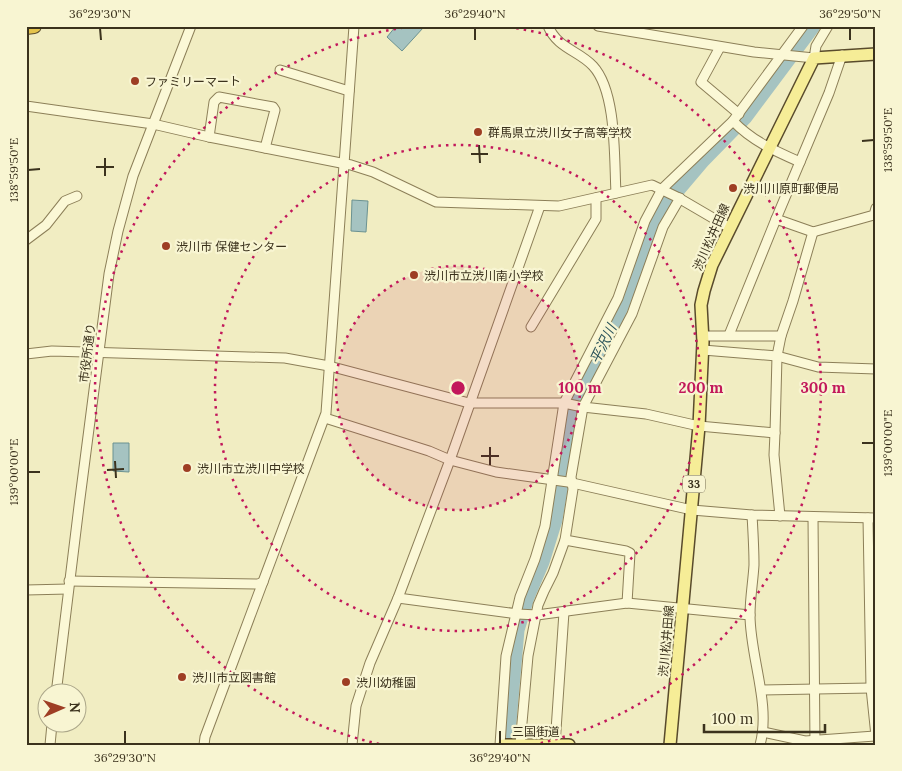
<svg xmlns="http://www.w3.org/2000/svg" width="902" height="771" font-family="Lora,'Noto Sans JP',serif">
<rect width="100%" height="100%" fill="#f1edc2"/>
<g fill="#a5c3c1" stroke="#6b9291">
<polygon points="396,26 420,26 423,28 402,51 387,37"/>
<polygon points="352,200 368,201 366,232 351,231"/>
<polygon points="113,443 129,443 129,472 113,471"/>
</g>
<g fill="none" stroke-linecap="round" stroke-linejoin="round">
<polyline stroke="#a5c3c1" stroke-width="15" points="507,745 517,630 527,597 542,562 555,520 573,414 579,391 606,342 664,206 703,160 745,117 813,26"/>
<defs>
<g id="minor">
<path d="M548,26C558,49 578,50 593,66C617,92 614,159 616,193"/>
<polyline points="598,26 754,52 814,58 816,46 828,26"/>
<polyline points="720,47 701,82 739,114"/>
<polyline points="280,70 349,91"/>
<polyline points="26,106 153,124 209,137 351,165 373,172 436,202 559,206 652,185 677,197 730,228"/>
<path d="M733,121C752,141 775,151 800,162"/>
<polyline points="209,137 214,102 219,97 273,107 275,110 265,148"/>
<polyline points="776,219 813,232 874,215 876,208"/>
<polyline points="26,240 46,225 65,201 77,196"/>
<polyline points="531,327 596,219 596,198"/>
<polyline points="729,335 776,219 829,93 842,55"/>
<polyline points="703,336 781,336"/>
<polyline points="703,350 777,356 818,367 876,369"/>
<polyline points="26,354 52,351 285,358 329,366 469,403 564,403 583,407 646,414 699,426 775,433 777,356 781,336 793,301 813,232"/>
<polyline points="325,418 429,451 450,460 496,472 568,482 692,510 752,515 876,518"/>
<polyline points="775,433 774,455 780,516"/>
<path d="M752,515C753,532 754,548 754,565C753,582 750,598 750,615C750,657 771,704 760,745"/>
<polyline points="813,517 815,745"/>
<polyline points="868,518 871,688 876,736"/>
<polyline points="565,540 626,551 630,553 627,603"/>
<polyline points="69,581 258,584 263,582"/>
<polyline points="26,590 68,589"/>
<polyline points="398,598 518,614 537,615 627,603 750,615"/>
<polyline points="761,690 871,688"/>
<polyline points="56,694 79,506 109,274 118,231 133,176 191,26"/>
<polyline points="763,732 805,741 875,736"/>
<polyline points="50,745 52,724"/>
<polyline points="204,745 205,737 326,413 354,26"/>
<polyline points="352,745 356,706 370,663 398,598 450,460 540,206"/>
<polyline points="500,745 506,656 520,597 535,559 545,526 564,403 618,298 645,221 662,189 733,121 803,26"/>
<polyline points="520,745 528,656 538,605 544,591 553,573 565,540 573,489 571,477 583,407 632,314 663,227 680,198"/>
<polyline points="555,745 564,612"/>
</g>
<g id="major">
<polyline points="503,745 569,745"/>
<polyline points="670,745 699,426 703,342 701,305 704,291 712,265 814,58 876,54"/>
</g>
<polyline id="highway" points="26,27 34,26"/>
</defs>
<use href="#minor" stroke="#8c7f58" stroke-width="11"/>
<use href="#major" stroke="#594b2c" stroke-width="14"/>
<use href="#highway" stroke="#594b2c" stroke-width="16"/>
<use href="#minor" stroke="#fbf8d6" stroke-width="9"/>
<use href="#major" stroke="#f6ed97" stroke-width="11"/>
<use href="#highway" stroke="#e5c44d" stroke-width="14"/>
</g>
<path fill="none" stroke="#3b321d" stroke-width="2" d="M100,28L101,40M475,28V40M850,28V40M862,141L874,140M479,145L480,163M471,154H488M105,158V176M96,167H114M28,170L40,169M862,443H874M490,447V465M481,456H499M115,461L116,478M107,470L124,469M28,472H40M125,731V744M500,731V744"/>
<circle cx="458" cy="388" r="122" fill="#c2185b" fill-opacity=".12"/>
<g fill="none" stroke="#c2185b" stroke-width="2.5" stroke-dasharray="2.5 5">
<circle cx="458" cy="388" r="122"/>
<circle cx="458" cy="388" r="243"/>
<path d="M379 744A365 365 0 0 1 407 27M509 27A365 365 0 0 1 537 744"/>
</g>
<g fill="#9e3e24" stroke="#f8f5d2" stroke-width="2">
<circle cx="135" cy="81" r="5"/>
<circle cx="478" cy="132" r="5"/>
<circle cx="733" cy="188" r="5"/>
<circle cx="166" cy="246" r="5"/>
<circle cx="414" cy="275" r="5"/>
<circle cx="187" cy="468" r="5"/>
<circle cx="182" cy="677" r="5"/>
<circle cx="346" cy="682" r="5"/>
</g>
<g text-anchor="middle" dominant-baseline="central" stroke-width="4.5" stroke-linejoin="round" paint-order="stroke">
<rect fill="#f8f5d2" stroke="#746c53" stroke-width="1" x="683" y="475.5" width="22" height="17" rx="4"/>
<g font-size="11" font-weight="bold" fill="#3b321d">
<text x="694" y="484">33</text>
</g>
<g font-size="12" fill="#3b321d" stroke="#f8f5d2" text-anchor="start">
<text x="145" y="81">ファミリーマート</text>
<text x="488" y="132">群馬県立渋川女子高等学校</text>
<text x="743" y="188">渋川川原町郵便局</text>
<text x="176" y="246">渋川市 保健センター</text>
<text x="424" y="275">渋川市立渋川南小学校</text>
<text x="197" y="468">渋川市立渋川中学校</text>
<text x="192" y="677">渋川市立図書館</text>
<text x="356" y="682">渋川幼稚園</text>
</g>
<g font-size="12" fill="#3b321d" stroke="#f8f5d2">
<text transform="translate(711 237) rotate(-66)">渋川松井田線</text>
<text transform="translate(87 353) rotate(-83)">市役所通り</text>
<text transform="translate(666 641) rotate(-85)">渋川松井田線</text>
<text x="536" y="731">三国街道</text>
</g>
<g font-size="14" font-style="italic" fill="#2b545b" stroke="#f8f5d2">
<text transform="translate(603 344) rotate(-64)">平沢川</text>
</g>
</g>
<circle cx="458" cy="388" r="8" fill="#c2185b" stroke="#f8f5d2" stroke-width="2.5"/>
<g font-size="15" text-anchor="middle" font-weight="bold" fill="#c2185b" stroke="#f8f5d2" stroke-width="4.5" stroke-linejoin="round" paint-order="stroke">
<text x="580" y="393">100 m</text>
<text x="701" y="393">200 m</text>
<text x="823" y="393">300 m</text>
</g>
<rect width="902" height="771" fill="none" stroke="#f8f5d2" stroke-width="55"/>
<g transform="translate(62 708) rotate(88)"><circle r="24" fill="#f8f5d2" stroke="#aca78a"/>
<path d="M0-4L9 19L0 12L-9 19Z" fill="#9e3e24"/>
<text y="-8" font-size="14" font-weight="bold" text-anchor="middle" fill="#3b321d">N</text>
</g>
<path d="M704 724v8h121v-8" fill="none" stroke="#3b321d" stroke-width="2.5"/>
<text x="712" y="724" font-size="15" fill="#3b321d" stroke="#f8f5d2" stroke-width="4" paint-order="stroke">100 m</text>
<rect x="28" y="28" width="846" height="716" fill="none" stroke="#3b321d" stroke-width="2"/>
<g font-size="12" text-anchor="middle" fill="#3b321d">
<text x="100" y="18">36°29'30"N</text>
<text x="475" y="18">36°29'40"N</text>
<text x="850" y="18">36°29'50"N</text>
<text transform="translate(888 140) rotate(-90)" y="4">138°59'50"E</text>
<text transform="translate(14 170) rotate(-90)" y="4">138°59'50"E</text>
<text transform="translate(888 443) rotate(-90)" y="4">139°00'00"E</text>
<text transform="translate(14 472) rotate(-90)" y="4">139°00'00"E</text>
<text x="125" y="762">36°29'30"N</text>
<text x="500" y="762">36°29'40"N</text>
</g>
</svg>
